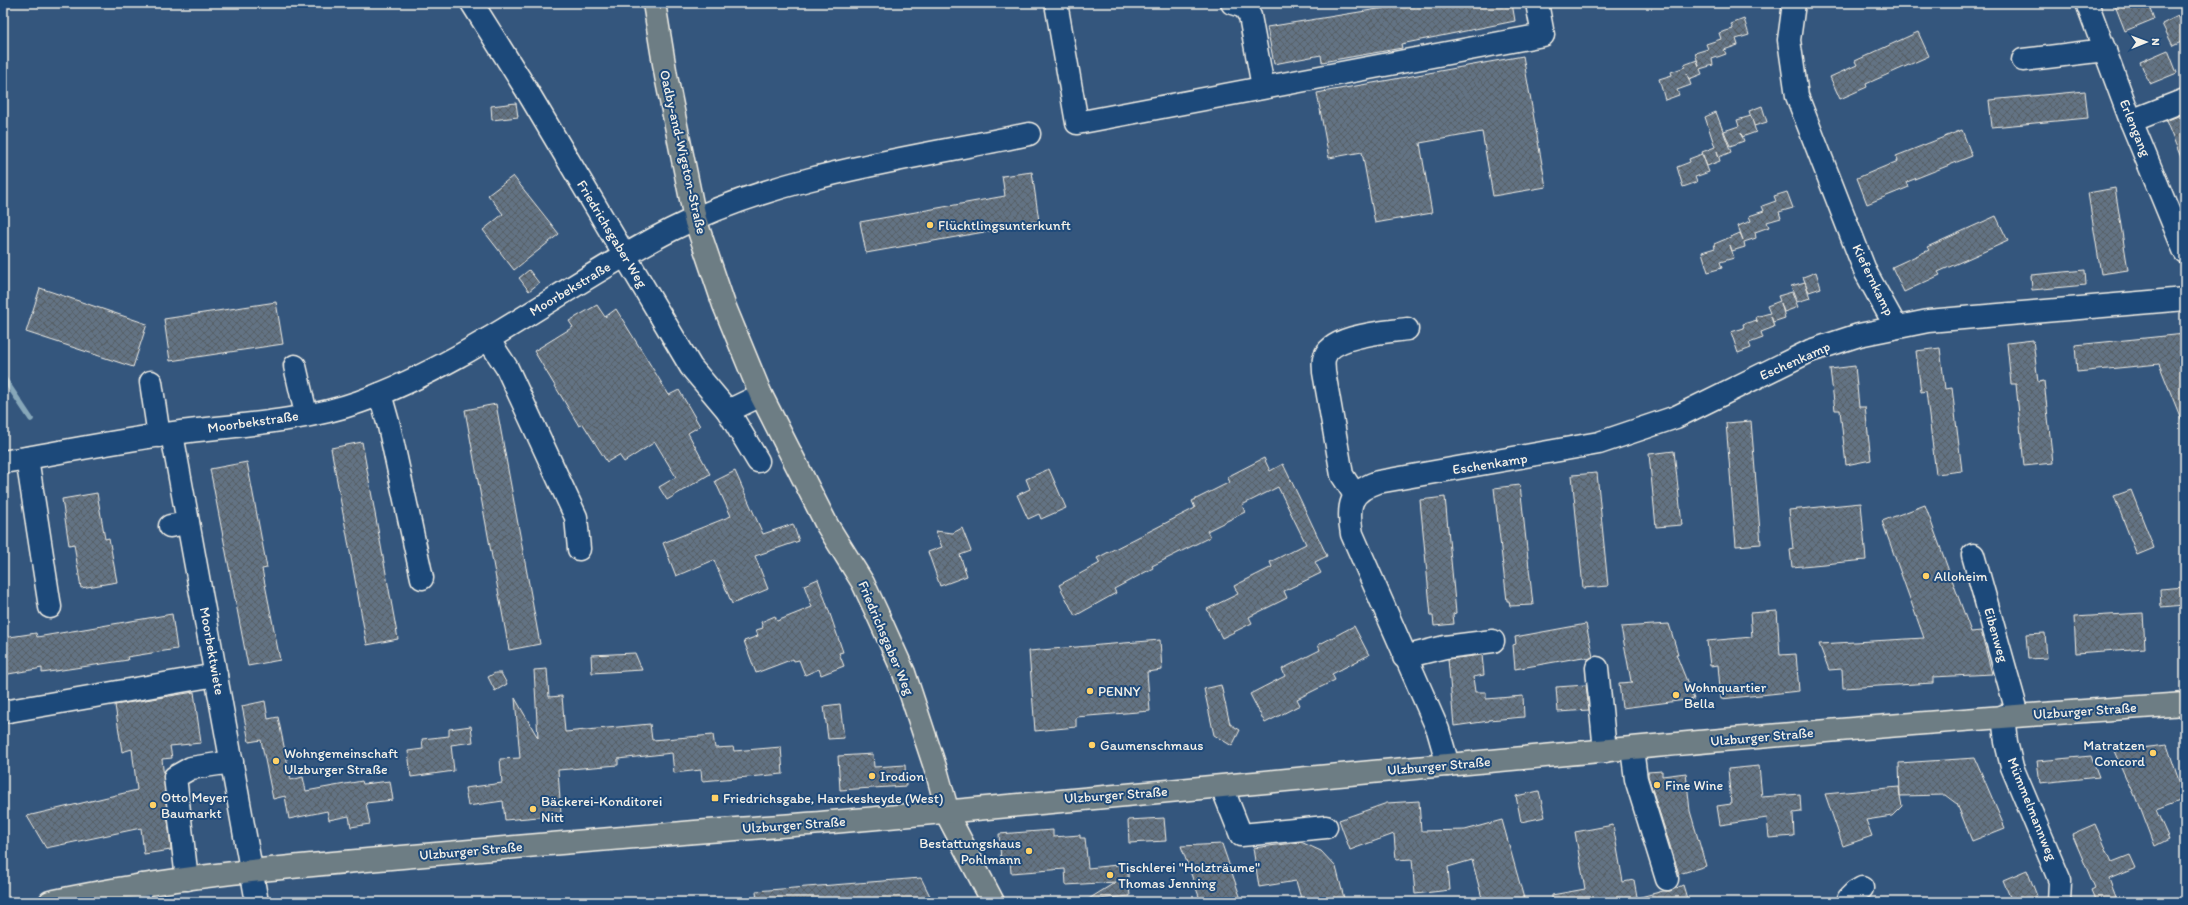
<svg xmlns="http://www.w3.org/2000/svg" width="2188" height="905" font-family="Itim,sans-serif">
<defs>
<pattern id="building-cross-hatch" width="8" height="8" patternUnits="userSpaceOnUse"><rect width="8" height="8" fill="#647384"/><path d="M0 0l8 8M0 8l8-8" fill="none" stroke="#565e65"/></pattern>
</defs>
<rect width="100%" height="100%" fill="#34567d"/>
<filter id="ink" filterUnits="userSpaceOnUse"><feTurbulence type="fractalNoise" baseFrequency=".025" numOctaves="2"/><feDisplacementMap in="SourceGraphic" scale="8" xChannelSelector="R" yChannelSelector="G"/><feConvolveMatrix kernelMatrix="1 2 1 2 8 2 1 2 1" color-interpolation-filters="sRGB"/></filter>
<g filter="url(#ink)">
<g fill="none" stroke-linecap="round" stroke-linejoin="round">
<polyline stroke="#87a7b9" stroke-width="5.5" points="3,377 31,419"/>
</g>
<g fill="url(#building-cross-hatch)" stroke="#f4f1e8">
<polygon points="1415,3 1512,3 1515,21 1401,44 1402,48 1322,62 1321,55 1274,64 1267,27"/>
<polygon points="2114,3 2148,3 2154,19 2125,31"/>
<polygon points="2178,16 2185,30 2185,40 2173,46 2162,24"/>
<polygon points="1744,19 1749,35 1736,39 1738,45 1724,50 1726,54 1712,59 1713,65 1700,69 1702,74 1689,79 1687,74 1691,85 1677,90 1679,95 1665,100 1659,79 1672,75 1671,72 1685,67 1684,65 1697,60 1699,66 1695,53 1708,49 1706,44 1721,39 1719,33 1733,29 1731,24"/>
<polygon points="1918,32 1929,56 1866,84 1867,87 1840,99 1830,77 1857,65 1855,61"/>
<polygon points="2168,50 2177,73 2150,84 2140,62"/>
<polygon points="1523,56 1546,187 1493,196 1482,132 1420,143 1432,213 1375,223 1362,152 1329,158 1317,93"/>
<polygon points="2085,91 2088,118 1992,127 1989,100"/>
<polygon points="516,103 518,117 492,120 491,106"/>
<polygon points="1762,106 1767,122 1754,126 1749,111"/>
<polygon points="1716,112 1731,152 1719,157 1717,151 1720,161 1707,166 1702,152 1715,147 1705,117"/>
<polygon points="2185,113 2185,167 2166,121"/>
<polygon points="1751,116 1756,132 1742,137 1741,133 1744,141 1730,146 1724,131 1739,126 1737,120"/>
<polygon points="1962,130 1972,156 1907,182 1909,187 1867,204 1857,178 1898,161 1896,156"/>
<polygon points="1702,154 1709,172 1695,177 1697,182 1683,187 1677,167 1690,162 1689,159"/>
<polygon points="1032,172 1039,221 1000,226 1001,229 866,253 860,222 1005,196 1002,176"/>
<polygon points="513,176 559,234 514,270 483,230 503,214 488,195"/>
<polygon points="2115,188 2128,270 2101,274 2088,193"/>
<polygon points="1787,192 1793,208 1779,212 1781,218 1767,222 1769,227 1755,232 1756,238 1744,242 1745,247 1732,251 1730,245 1734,258 1720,262 1722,268 1708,272 1702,252 1715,248 1714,244 1740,233 1743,240 1738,226 1751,221 1749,216 1764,211 1762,206 1776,201 1774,196"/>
<polygon points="1996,216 2008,241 1938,272 1940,275 1904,292 1892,267 1929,250 1927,247"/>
<polygon points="529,270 539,283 529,291 519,278"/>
<polygon points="2085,270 2086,285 2032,290 2031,275"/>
<polygon points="1816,272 1821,288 1809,292 1803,277"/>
<polygon points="1805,282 1810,298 1797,302 1791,286"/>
<polygon points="40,288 147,324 133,367 26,332"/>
<polygon points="1792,292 1798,307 1784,312 1781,303 1785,318 1773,322 1771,316 1774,327 1761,332 1763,338 1749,343 1751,348 1738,353 1731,332 1744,328 1743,324 1757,320 1757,322 1756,317 1770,313 1767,306 1780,301 1778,296"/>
<polygon points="276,302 283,344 170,361 164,319"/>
<polygon points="597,305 605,317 616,309 669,395 679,390 700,426 688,433 710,474 667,500 659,487 676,477 655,442 624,462 619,455 607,462 583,424 579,426 534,351 573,327 569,321"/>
<polygon points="2185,334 2185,429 2159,364 2077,372 2075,345"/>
<polygon points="2033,340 2038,382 2044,381 2053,463 2024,466 2016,384 2011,384 2007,343"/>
<polygon points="1940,348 1945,389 1952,388 1962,471 1936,474 1926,391 1921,392 1916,351"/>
<polygon points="1855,366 1859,407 1865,407 1871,460 1846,465 1840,410 1835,410 1830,369"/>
<polygon points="496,404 540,644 509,650 465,410"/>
<polygon points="1751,421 1761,544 1736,546 1726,423"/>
<polygon points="362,442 398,639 367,645 331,448"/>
<polygon points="1674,451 1682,525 1656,527 1649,454"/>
<polygon points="1264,458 1270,471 1283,464 1301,501 1327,556 1315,562 1321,573 1284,591 1287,598 1249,617 1252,623 1222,638 1207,609 1238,594 1234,586 1272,567 1270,562 1306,544 1278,487 1242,505 1245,512 1207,531 1210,537 1152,566 1153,568 1114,589 1116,593 1075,616 1059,585 1100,563 1097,558 1195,508 1192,501 1230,482 1227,477"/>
<polygon points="247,462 267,568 262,569 280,660 248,666 210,469"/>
<polygon points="1049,469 1066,508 1041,519 1039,514 1028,519 1017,495 1030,489 1026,479"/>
<polygon points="735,471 763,534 793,524 799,541 755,556 768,589 732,604 714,560 676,576 663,543 731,516 715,481"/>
<polygon points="1597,473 1608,586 1583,588 1572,475"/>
<polygon points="1520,485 1533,605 1510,606 1509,601 1507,601 1494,488"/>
<polygon points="2131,490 2154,548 2137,555 2114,496"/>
<polygon points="97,493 105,539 109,538 117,582 81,588 74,544 69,545 62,499"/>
<polygon points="1445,497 1456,613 1453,614 1454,624 1434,626 1433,616 1431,616 1420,500"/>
<polygon points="1861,503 1866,560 1792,567 1790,550 1793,549 1789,510"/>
<polygon points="1925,505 1971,632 1981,631 1992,674 1933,677 1933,683 1843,688 1842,669 1829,670 1819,644 1924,638 1882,521"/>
<polygon points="962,528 971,551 960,555 967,576 940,586 928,552 942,547 935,531 953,533"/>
<polygon points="818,579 843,652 839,653 844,666 821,675 819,669 805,675 799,660 794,661 793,659 756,673 744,641 758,636 756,630 763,628 761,622 775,616 777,621 812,607 804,585"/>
<polygon points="2185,587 2185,605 2161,607 2160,589"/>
<polygon points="1777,611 1780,655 1796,654 1799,691 1721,699 1718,665 1710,666 1707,641 1752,637 1750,613"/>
<polygon points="2143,613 2145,648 2076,653 2074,617"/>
<polygon points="172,614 177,649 127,657 128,660 42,673 42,668 3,675 3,638 36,633 37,637"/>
<polygon points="1586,624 1593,657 1588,659 1583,657 1515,669 1513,645 1516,644 1515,637"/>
<polygon points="1669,624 1678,654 1676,654 1694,699 1622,708 1619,683 1633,682 1631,681 1621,627"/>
<polygon points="1354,626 1369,655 1332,674 1335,680 1297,699 1300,705 1265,723 1250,694 1285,676 1282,669 1320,650 1318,645"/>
<polygon points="2045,633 2047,658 2028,659 2026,634"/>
<polygon points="1160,640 1162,670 1147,672 1150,711 1076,717 1076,727 1035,731 1029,651"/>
<polygon points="635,653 642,670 592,673 591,655"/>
<polygon points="1482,655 1484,675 1473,677 1475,692 1486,692 1486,699 1523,696 1524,717 1489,720 1489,721 1454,726 1448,659"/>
<polygon points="547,669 549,697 562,696 565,732 650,724 652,740 713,735 715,748 733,747 734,751 781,747 783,774 702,781 701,770 674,773 672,753 618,759 618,765 558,770 561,815 505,820 503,801 468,806 465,788 502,783 500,759 520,758 515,698 538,738 534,670"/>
<polygon points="495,673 501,673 507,684 495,691 488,677"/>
<polygon points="1221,685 1230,724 1240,730 1232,746 1214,735 1204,689"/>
<polygon points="1586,685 1589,710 1558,712 1556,687"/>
<polygon points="194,692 201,743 170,746 172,758 162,759 171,850 144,854 141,828 46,848 27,816 137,790 132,749 122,752 115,705"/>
<polygon points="265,701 268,719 278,717 291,780 303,777 306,791 362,781 363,784 390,781 393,800 366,803 370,824 351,827 349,816 329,820 327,811 289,819 285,796 273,799 261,740 249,742 242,706"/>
<polygon points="840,704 844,738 828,739 824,706"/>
<polygon points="471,726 473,742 451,745 454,771 411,777 408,751 423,749 422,739 449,736 449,729"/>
<polygon points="2167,745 2185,799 2156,810 2169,839 2155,846 2136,796 2134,796 2114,751"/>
<polygon points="873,754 874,767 905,765 906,786 840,790 838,756"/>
<polygon points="2091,756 2099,777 2040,783 2037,761"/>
<polygon points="1975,758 2005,828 1972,841 1957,804 1945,795 1900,796 1902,806 1892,816 1866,820 1872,836 1843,846 1825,794 1899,787 1900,796 1899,763"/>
<polygon points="1759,766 1762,797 1800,794 1801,812 1793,813 1794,836 1769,838 1767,818 1720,825 1717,806 1731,804 1728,769"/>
<polygon points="1662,771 1662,776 1686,773 1690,811 1706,866 1679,874 1648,776 1648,772"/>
<polygon points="1539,791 1545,817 1521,822 1516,796"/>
<polygon points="1419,801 1421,831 1465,830 1502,820 1525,902 1483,902 1472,860 1448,867 1450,890 1415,894 1412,859 1396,860 1394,834 1350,850 1339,820 1387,803"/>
<polygon points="1164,818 1166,841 1129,843 1128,820"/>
<polygon points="2095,824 2112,862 2130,855 2136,868 2109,879 2118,902 2096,902 2091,890 2095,888 2072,834"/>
<polygon points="1613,825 1623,882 1634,880 1638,902 1552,902 1552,895 1585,889 1575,832"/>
<polygon points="1053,830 1053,837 1080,835 1080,838 1085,838 1088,868 1127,864 1130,896 1087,900 1116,882 1066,885 1065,869 1011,873 1010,859 1001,860 999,834"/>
<polygon points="1301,842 1321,851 1336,867 1345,902 1302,902 1296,881 1259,887 1253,848"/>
<polygon points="1222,844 1242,902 1201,902 1181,846"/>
<polygon points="2027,870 2037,896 2023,902 2012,902 2003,880"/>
<polygon points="921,878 933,902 757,902 756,891"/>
<polygon points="1683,885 1688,902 1638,902 1637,898 1663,891 1670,891"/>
</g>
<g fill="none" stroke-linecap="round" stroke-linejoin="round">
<defs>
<g id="minor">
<polyline points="472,3 526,89 691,367 728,411 758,461"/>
<polyline points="1056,3 1077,123 1543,35 1537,3"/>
<polyline points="1232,3 1244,7 1250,16 1263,87"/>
<polyline points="1794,3 1789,40 1797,96 1866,273 1896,327"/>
<polyline points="2087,3 2131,121 2185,252"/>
<polyline points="2023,60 2105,50"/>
<polyline points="2131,121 2185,100"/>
<polyline points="488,339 507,368 576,517 579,549"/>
<polyline points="295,366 306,414"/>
<polyline points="151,382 159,436"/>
<polyline points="380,394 389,426 422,578"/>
<polyline points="728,411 761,395"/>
<polyline points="172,434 257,902"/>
<polyline points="27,458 50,607"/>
<path d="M3,462C62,452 122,440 181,432C238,425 306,421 359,402C472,362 565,284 671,230C781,174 909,159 1029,134"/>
<path d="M1355,495L1342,475L1324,372C1324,368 1323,363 1324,359C1329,335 1387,332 1407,329"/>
<polyline points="170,526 188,523"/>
<polyline points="1973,555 2018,715"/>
<polyline points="1404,657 1445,647 1493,641"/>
<polyline points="1597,668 1605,751"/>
<polyline points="3,712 216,675"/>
<polyline points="2003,716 2006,742 2012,767 2060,881 2059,902"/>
<polyline points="1632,749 1636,779 1667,879"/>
<path d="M1448,765L1438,730L1352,534C1347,506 1349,492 1378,482L1599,443L1676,417L1810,351L1859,335L1928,321L2185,299"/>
<polyline points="1222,787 1241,835 1326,827"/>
<polyline points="187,879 175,777 191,768 232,762"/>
<polyline points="138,902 141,885"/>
<polyline points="1851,902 1849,898 1855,892 1862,888"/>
</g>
<g id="major">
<polyline points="654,3 666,76 695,219 724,305 761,395 827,525 863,583 877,613 904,673 937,773 950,820 993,902"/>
<path d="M50,902C166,877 284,867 402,857C492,849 581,841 671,834C724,829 778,827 832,822C1283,782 1733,734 2185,704"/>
</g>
</defs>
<use href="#minor" stroke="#f4f1e8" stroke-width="25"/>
<use href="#major" stroke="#f4f1e8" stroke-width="25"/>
<use href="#minor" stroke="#1f4a7a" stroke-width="22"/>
<use href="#major" stroke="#6d7d84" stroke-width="22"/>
</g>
</g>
<g fill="#ffd166" stroke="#1f4a7a" stroke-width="1.5">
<circle cx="930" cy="225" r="4"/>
<circle cx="1926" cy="576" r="4"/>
<circle cx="1090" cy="691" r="4"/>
<circle cx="1676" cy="695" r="4"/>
<circle cx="1092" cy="745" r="4"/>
<circle cx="2153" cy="753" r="4"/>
<circle cx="276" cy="761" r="4"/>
<circle cx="872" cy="776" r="4"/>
<circle cx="1657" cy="785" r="4"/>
<rect x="711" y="794" width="8" height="8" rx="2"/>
<circle cx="153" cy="805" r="4"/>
<circle cx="533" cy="809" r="4"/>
<circle cx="1029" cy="851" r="4"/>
<circle cx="1110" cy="875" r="4"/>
</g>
<g text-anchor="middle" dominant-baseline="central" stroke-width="4" stroke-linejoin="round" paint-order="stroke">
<g font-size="14" fill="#f4f1e8" stroke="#1f4a7a">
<text transform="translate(2135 128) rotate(68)">Erlengang</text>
<text transform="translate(683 152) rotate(77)">Oadby-and-Wigston-Straße</text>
<text transform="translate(612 234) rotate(59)">Friedrichsgaber Weg</text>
<text transform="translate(1873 280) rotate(64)">Kiefernkamp</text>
<text transform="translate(570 289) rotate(-31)">Moorbekstraße</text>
<text transform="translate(1795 361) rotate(-24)">Eschenkamp</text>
<text transform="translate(253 422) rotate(-8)">Moorbekstraße</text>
<text transform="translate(1490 464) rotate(-9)">Eschenkamp</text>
<text transform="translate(1996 635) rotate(74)">Eibenweg</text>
<text transform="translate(886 638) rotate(67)">Friedrichsgaber Weg</text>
<text transform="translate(212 651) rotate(80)">Moorbektwiete</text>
<text transform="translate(2085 711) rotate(-4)">Ulzburger Straße</text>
<text transform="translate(1762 737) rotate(-5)">Ulzburger Straße</text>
<text transform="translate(1439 766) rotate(-5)">Ulzburger Straße</text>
<text transform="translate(1116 795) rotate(-4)">Ulzburger Straße</text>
<text transform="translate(2032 809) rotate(68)">Mümmelmannweg</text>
<text transform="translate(794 825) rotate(-4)">Ulzburger Straße</text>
<text transform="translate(471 851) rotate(-5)">Ulzburger Straße</text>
</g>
<g font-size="14" fill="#f4f1e8" stroke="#1f4a7a" text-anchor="start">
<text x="938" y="225">Flüchtlingsunterkunft</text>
<text x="1934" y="576">Alloheim</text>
<text x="1684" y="687">Wohnquartier<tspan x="1684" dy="16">Bella</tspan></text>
<text x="1098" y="691">PENNY</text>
<text x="1100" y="745">Gaumenschmaus</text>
<text x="2145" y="745" text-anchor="end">Matratzen<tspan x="2145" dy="16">Concord</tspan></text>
<text x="284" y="753">Wohngemeinschaft<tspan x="284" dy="16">Ulzburger Straße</tspan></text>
<text x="880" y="776">Irodion</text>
<text x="1665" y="785">Fine Wine</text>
<text x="161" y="797">Otto Meyer<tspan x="161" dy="16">Baumarkt</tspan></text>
<text x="723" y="798">Friedrichsgabe, Harckesheyde (West)</text>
<text x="541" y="801">Bäckerei-Konditorei<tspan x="541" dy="16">Nitt</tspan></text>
<text x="1021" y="843" text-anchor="end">Bestattungshaus<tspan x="1021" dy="16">Pohlmann</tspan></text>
<text x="1118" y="867">Tischlerei "Holzträume"<tspan x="1118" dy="16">Thomas Jenning</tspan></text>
</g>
</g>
<rect width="2188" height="905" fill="none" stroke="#1f4a7a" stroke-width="16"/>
<rect x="8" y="8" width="2172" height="889" fill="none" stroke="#f4f1e8" stroke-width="1.5" filter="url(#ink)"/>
<g transform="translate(2146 42) rotate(89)" stroke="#1f4a7a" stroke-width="3" paint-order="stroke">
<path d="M0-3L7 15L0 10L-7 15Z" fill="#f4f1e8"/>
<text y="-6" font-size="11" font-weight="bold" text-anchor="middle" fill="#f4f1e8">N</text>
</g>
</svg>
